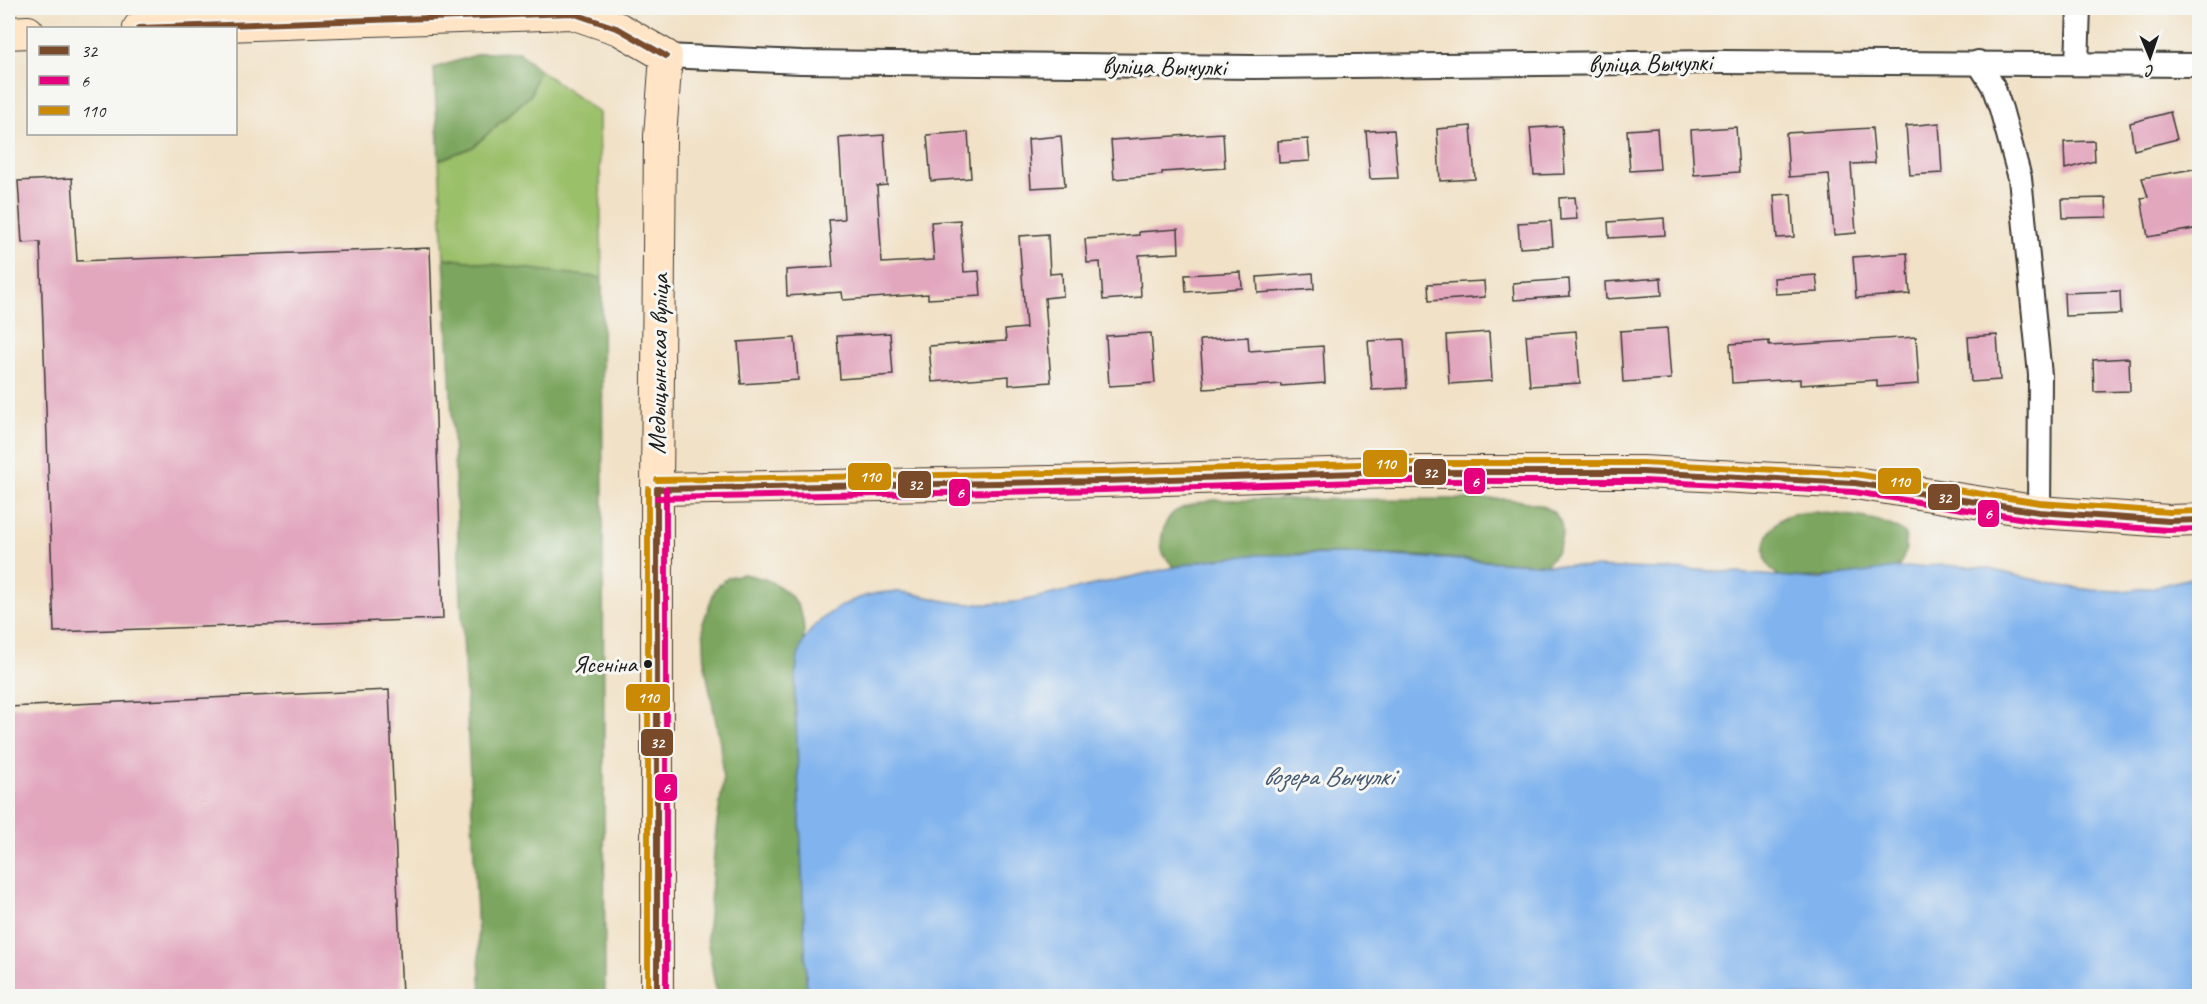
<svg xmlns="http://www.w3.org/2000/svg" width="2207" height="1004" font-family="Caveat,sans-serif">
<rect width="100%" height="100%" fill="#f6f6f2"/>
<filter id="ink" filterUnits="userSpaceOnUse"><feTurbulence type="fractalNoise" baseFrequency=".0167" numOctaves="2"/><feDisplacementMap in="SourceGraphic" scale="12" xChannelSelector="R" yChannelSelector="G"/><feConvolveMatrix kernelMatrix="1 2 1 2 8 2 1 2 1" color-interpolation-filters="sRGB"/></filter>
<filter id="wash" filterUnits="userSpaceOnUse"><feTurbulence type="fractalNoise" baseFrequency=".008" numOctaves="4" result="noise"/><feDisplacementMap in="SourceGraphic" scale="24" xChannelSelector="R" yChannelSelector="G"/><feGaussianBlur stdDeviation="1.35" result="paint"/><feColorMatrix in="noise" values="0 0 0 0 0 0 0 0 0 0 0 0 0 0 0 0 0 1.4 0 .05"/><feComposite in="paint" operator="in"/></filter>
<g filter="url(#wash)">
<rect width="100%" height="100%" fill="#f1e1c6"/>
<polygon fill="#9bc06b" stroke="#5c6e44" stroke-width="1.5" points="538,69 599,113 602,278 444,258 439,160 473,147 531,95"/>
<g fill="#7ca65f" stroke="#4c613e" stroke-width="1.5">
<polygon points="519,52 538,69 531,94 473,147 439,160 434,68 482,53"/>
<polygon points="444,258 602,278 605,996 481,996"/>
<path d="M1505,499C1527,501 1563,504 1562,533C1561,548 1555,555 1545,565C1422,556 1295,544 1174,567C1171,563 1166,559 1164,555C1158,544 1163,523 1172,514C1183,505 1200,503 1214,500Z"/>
<path d="M1816,512C1846,516 1880,515 1905,534C1907,548 1906,557 1897,568C1855,575 1822,579 1779,577C1776,573 1769,568 1767,563C1759,544 1772,519 1792,514C1799,513 1808,513 1816,512Z"/>
<path d="M743,574C779,579 809,600 803,641C802,649 799,656 797,664C795,673 796,683 795,692L807,996H717L707,938L716,830L723,782L720,743L705,666L703,623L715,589L728,577Z"/>
</g>
<path fill="#81b4ee" stroke="#4e6885" stroke-width="1.5" d="M1357,554L1589,567L1697,570L1816,579L1897,568L1942,565L1985,568L2062,586L2093,590L2123,591L2154,587L2199,576V996H807L795,692C796,675 796,657 803,642C818,614 858,593 888,592C910,590 931,599 952,602C974,606 995,604 1017,602L1207,560L1253,555Z"/>
<g id="blocks">
<g fill="#e2a6bd">
<polygon points="2170,112 2177,139 2134,150 2130,123"/>
<polygon points="1939,123 1942,173 1910,175 1906,126"/>
<polygon points="1471,126 1475,179 1440,181 1437,129"/>
<polygon points="1562,126 1565,174 1534,175 1530,128"/>
<polygon points="1736,127 1739,172 1694,175 1691,130"/>
<polygon points="1657,128 1660,169 1630,171 1627,130"/>
<polygon points="1872,128 1875,163 1851,164 1856,233 1834,235 1829,174 1789,177 1786,133"/>
<polygon points="1394,130 1398,178 1370,179 1366,131"/>
<polygon points="968,132 971,178 931,181 927,135"/>
<polygon points="1223,133 1225,168 1162,172 1162,175 1114,179 1111,140"/>
<polygon points="884,135 887,185 877,186 882,263 934,260 931,222 960,220 964,272 979,271 981,296 928,299 928,294 843,300 842,292 787,296 786,270 833,267 829,220 844,219 839,138"/>
<polygon points="1061,136 1065,186 1031,188 1028,139"/>
<polygon points="1308,139 1310,161 1279,163 1278,141"/>
<polygon points="2094,141 2095,161 2065,169 2064,142"/>
<polygon points="2199,168 2199,228 2148,237 2141,198 2148,197 2142,178"/>
<polygon points="72,178 77,261 430,248 443,619 54,632 40,242 22,243 18,181"/>
<polygon points="1791,194 1794,237 1777,238 1774,195"/>
<polygon points="1575,197 1577,219 1560,220 1559,198"/>
<polygon points="2106,198 2107,217 2063,218 2062,199"/>
<polygon points="1664,218 1665,235 1609,238 1608,222"/>
<polygon points="1551,221 1553,246 1520,248 1518,223"/>
<polygon points="1178,229 1179,253 1139,255 1141,297 1103,300 1100,262 1087,263 1085,239 1139,235 1139,232"/>
<polygon points="1048,234 1050,274 1062,273 1063,296 1045,298 1051,382 1009,385 1009,376 932,382 929,346 1006,341 1005,330 1026,328 1019,236"/>
<polygon points="1907,253 1910,294 1856,298 1853,257"/>
<polygon points="1241,272 1242,288 1186,292 1185,275"/>
<polygon points="1313,273 1314,289 1258,293 1257,277"/>
<polygon points="1816,275 1818,292 1775,294 1774,278"/>
<polygon points="1661,278 1662,295 1606,299 1605,282"/>
<polygon points="1569,279 1570,296 1514,300 1513,283"/>
<polygon points="1484,281 1485,297 1429,301 1428,284"/>
<polygon points="2120,291 2121,314 2065,316 2064,293"/>
<polygon points="1667,328 1671,379 1623,382 1620,331"/>
<polygon points="1576,331 1580,383 1530,386 1526,335"/>
<polygon points="1489,332 1492,381 1449,384 1446,335"/>
<polygon points="890,333 893,375 840,379 837,336"/>
<polygon points="1151,333 1155,383 1109,386 1106,336"/>
<polygon points="1997,335 2000,380 1971,382 1968,337"/>
<polygon points="1248,337 1249,351 1323,346 1325,383 1281,386 1281,384 1204,389 1200,340"/>
<polygon points="1916,337 1919,384 1877,387 1877,380 1800,385 1800,379 1732,383 1730,344 1769,341 1769,346"/>
<polygon points="795,338 798,380 741,384 738,342"/>
<polygon points="1404,339 1407,388 1372,390 1368,341"/>
<polygon points="2129,358 2130,391 2094,392 2093,360"/>
<polygon points="389,690 402,996 8,996 8,707"/>
</g>
</g>
</g>
<g filter="url(#ink)">
<use href="#blocks" fill-opacity="0" stroke="#3c3a36" stroke-width="1.5"/>
<g fill="none" stroke-linecap="round" stroke-linejoin="round">
<defs>
<g id="street">
<polyline points="666,56 801,62 1253,67 1721,62 2200,65"/>
<polyline points="1978,62 1993,86 2001,109 2020,178 2040,375 2039,512"/>
<polyline points="2077,64 2079,8"/>
</g>
<g id="secondary">
<polyline points="139,28 572,13 619,29 666,56 660,136 657,489 657,996"/>
<polyline points="8,33 28,32"/>
<polyline points="657,489 1103,481 1392,472 1643,472 1855,483 2039,512 2169,521 2200,520"/>
</g>
</defs>
<use href="#street" stroke="#3c3a36" stroke-width="26"/>
<use href="#secondary" stroke="#3c3a36" stroke-width="34"/>
<use href="#street" stroke="#fff" stroke-width="22"/>
<use href="#secondary" stroke="#ffe4c6" stroke-width="32"/>
<defs>
<g id="bus-1">
<polyline points="139,28 572,13 619,29 666,56"/>
<polyline points="657,489 1103,481 1392,472 1643,472 1855,483 2039,512 2169,521 2200,520"/>
<polyline points="657,489 657,996"/>
</g>
<g id="bus-2">
<polyline points="666,489 666,996"/>
<polyline points="657,498 1103,490 1392,481 1643,481 1854,492 2038,521 2168,530 2200,529"/>
</g>
<g id="bus-3">
<polyline points="657,480 1103,472 1392,463 1643,463 1855,474 2040,503 2169,512 2200,511"/>
<polyline points="648,489 648,996"/>
</g>
</defs>
<use href="#bus-1" stroke="#f6f6f2" stroke-width="10"/>
<use href="#bus-2" stroke="#f6f6f2" stroke-width="10"/>
<use href="#bus-3" stroke="#f6f6f2" stroke-width="10"/>
<use href="#bus-1" stroke="#7a4b2a" stroke-width="6"/>
<use href="#bus-2" stroke="#e5007d" stroke-width="6"/>
<use href="#bus-3" stroke="#cb8a06" stroke-width="6"/>
</g>
</g>
<circle fill="#1c1c1c" stroke="#f6f6f2" stroke-width="2" cx="648" cy="664" r="5"/>
<g text-anchor="middle" dominant-baseline="central" stroke-width="6" stroke-linejoin="round" paint-order="stroke">
<g font-size="24" fill="#1c1c1c" stroke="#f6f6f2" text-anchor="end">
<text x="637" y="664">Ясеніна</text>
</g>
<g font-size="26" fill="#1c1c1c" stroke="#f6f6f2">
<text transform="translate(1650 63) rotate(-1)">вуліца Вычулкі</text>
<text transform="translate(1164 66) rotate(1)">вуліца Вычулкі</text>
<text transform="translate(658 364) rotate(-89)">Медыцынская вуліца</text>
</g>
<g font-size="27" font-style="italic" fill="#445970" stroke="#f6f6f2">
<text x="1328" y="776">возера Вычулкі</text>
</g>
</g>
<g stroke="#f6f6f2" stroke-width="2">
<rect x="1362" y="449" width="46" height="29" rx="6" fill="#cb8a06"/>
<rect x="1413" y="458" width="34" height="28" rx="6" fill="#7a4b2a"/>
<rect x="847" y="462" width="45" height="29" rx="6" fill="#cb8a06"/>
<rect x="1877" y="467" width="45" height="28" rx="6" fill="#cb8a06"/>
<rect x="1463" y="467" width="23" height="28" rx="6" fill="#e5007d"/>
<rect x="897" y="470" width="35" height="29" rx="6" fill="#7a4b2a"/>
<rect x="948" y="478" width="23" height="29" rx="6" fill="#e5007d"/>
<rect x="1927" y="483" width="34" height="28" rx="6" fill="#7a4b2a"/>
<rect x="1977" y="499" width="23" height="29" rx="6" fill="#e5007d"/>
<rect x="625" y="683" width="46" height="29" rx="6" fill="#cb8a06"/>
<rect x="640" y="728" width="34" height="29" rx="6" fill="#7a4b2a"/>
<rect x="654" y="773" width="24" height="29" rx="6" fill="#e5007d"/>
</g>
<g font-size="16" text-anchor="middle" font-weight="bold" fill="#fff">
<text x="1385" y="469">110</text>
<text x="1430" y="478">32</text>
<text x="870" y="482">110</text>
<text x="1899" y="487">110</text>
<text x="1475" y="487">6</text>
<text x="915" y="490">32</text>
<text x="960" y="498">6</text>
<text x="1944" y="503">32</text>
<text x="1988" y="519">6</text>
<text x="648" y="703">110</text>
<text x="657" y="748">32</text>
<text x="666" y="793">6</text>
</g>
<rect width="2207" height="1004" fill="none" stroke="#f6f6f2" stroke-width="30"/>
<rect x="27" y="27" width="210" height="108" fill="#f6f6f2" stroke="#9f9f9c" stroke-width="1.5"/>
<rect x="39" y="46" width="30" height="9" fill="#7a4b2a" stroke="#9f9f9c" stroke-width="1.5"/>
<text x="81" y="57" font-size="18" fill="#1c1c1c">32</text>
<rect x="39" y="76" width="30" height="9" fill="#e5007d" stroke="#9f9f9c" stroke-width="1.5"/>
<text x="81" y="87" font-size="18" fill="#1c1c1c">6</text>
<rect x="39" y="106" width="30" height="9" fill="#cb8a06" stroke="#9f9f9c" stroke-width="1.5"/>
<text x="81" y="117" font-size="18" fill="#1c1c1c">110</text>
<g transform="translate(2150 57) rotate(178)" stroke="#f6f6f2" stroke-width="4.5" paint-order="stroke">
<path d="M0-4.5L10 22L0 15L-10 22Z" fill="#1c1c1c"/>
<text y="-9" font-size="16" font-weight="bold" text-anchor="middle" fill="#1c1c1c">С</text>
</g>
</svg>
